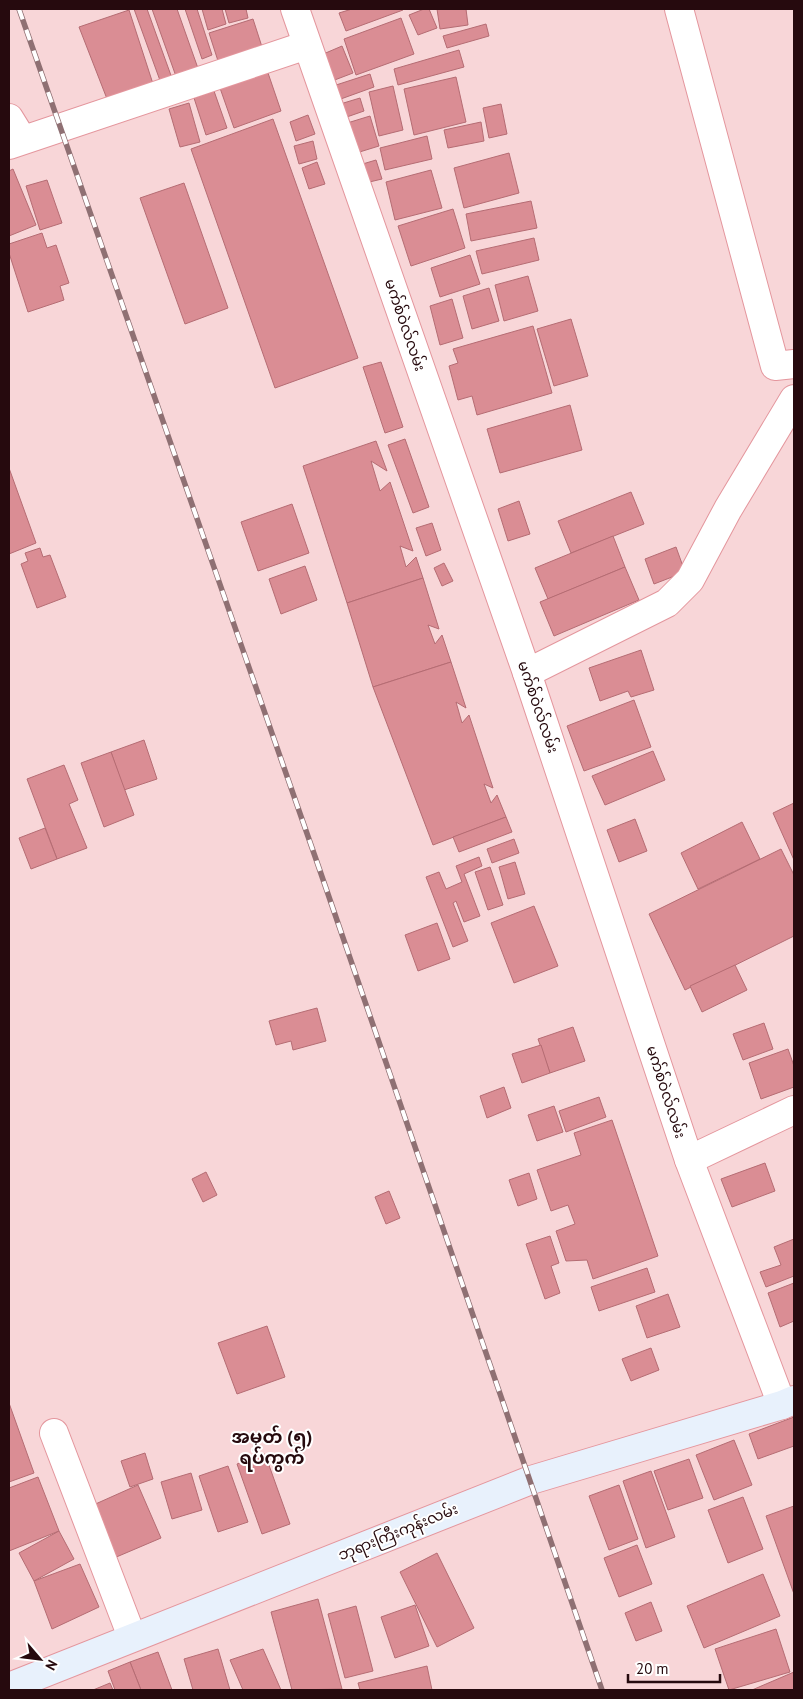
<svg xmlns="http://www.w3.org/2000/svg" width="803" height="1699" viewBox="0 0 803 1699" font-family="'PT Sans','Noto Sans Myanmar',sans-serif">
<rect width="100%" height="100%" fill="#f8d6d8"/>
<g fill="#da8d94" stroke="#b56c73">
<polygon points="134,9 147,9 173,81 162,86"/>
<polygon points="152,9 177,9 200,74 178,82"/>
<polygon points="185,9 197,9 212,55 202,59"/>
<polygon points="202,9 222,9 226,24 208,30"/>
<polygon points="225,9 246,9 248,18 229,23"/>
<polygon points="352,9 403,9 403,10 346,31 339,13"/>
<polygon points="424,9 429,9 437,28 418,35 409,15"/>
<polygon points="437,9 466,9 468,25 440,29"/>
<polygon points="129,10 155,90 109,104 79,27"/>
<polygon points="401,18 414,54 356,75 344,39"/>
<polygon points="253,19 263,50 219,64 209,33"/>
<polygon points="486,24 489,36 447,48 443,36"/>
<polygon points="342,46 353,73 332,81 321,55"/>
<polygon points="459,50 464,67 398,85 394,69"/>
<polygon points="267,70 281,111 234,128 220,88"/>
<polygon points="370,74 374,87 338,100 333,86"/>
<polygon points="456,77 466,122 414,135 404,89"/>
<polygon points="393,86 403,130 379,136 369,92"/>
<polygon points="214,91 227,128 206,135 194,98"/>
<polygon points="360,98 364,111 341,119 337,105"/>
<polygon points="189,103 200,142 180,147 169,109"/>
<polygon points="501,104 507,134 489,138 483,108"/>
<polygon points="308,115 315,134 296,141 290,122"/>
<polygon points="370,116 379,146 353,154 344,124"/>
<polygon points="273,119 358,358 275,388 191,149"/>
<polygon points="481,122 484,141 448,148 444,130"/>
<polygon points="427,136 432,159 385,170 380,148"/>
<polygon points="313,141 317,159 299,164 294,146"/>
<polygon points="509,153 519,193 464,208 454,168"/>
<polygon points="376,160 382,179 361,184 356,166"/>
<polygon points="317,162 325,184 309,189 302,168"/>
<polygon points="13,169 36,225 9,236 9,171"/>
<polygon points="431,170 442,208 395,220 386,182"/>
<polygon points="47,180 62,223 40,230 26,186"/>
<polygon points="184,183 228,308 185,324 140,198"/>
<polygon points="531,201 537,228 471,241 466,214"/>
<polygon points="453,209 465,248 411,266 398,226"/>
<polygon points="42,233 47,248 56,245 69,283 60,286 64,300 28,312 9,253 9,244"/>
<polygon points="534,238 539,260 482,274 476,251"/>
<polygon points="470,255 480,284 440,297 431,268"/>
<polygon points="528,276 538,311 504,321 495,285"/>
<polygon points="489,288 499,321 472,329 463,296"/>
<polygon points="452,299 463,338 440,345 430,306"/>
<polygon points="571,319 588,376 554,386 537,329"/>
<polygon points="533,326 552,393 477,415 472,396 458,400 449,366 458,363 453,349"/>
<polygon points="381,362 403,427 385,433 363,367"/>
<polygon points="570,405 582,450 500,473 487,429"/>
<polygon points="405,439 429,507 413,513 388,445"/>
<polygon points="376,441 387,471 371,461 380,491 390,482 413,551 400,546 406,567 416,557 423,578 347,603 303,466"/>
<polygon points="9,468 36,543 9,554"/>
<polygon points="631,492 644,524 571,553 558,521"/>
<polygon points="519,501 530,534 508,541 498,509"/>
<polygon points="292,504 309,553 258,571 241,522"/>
<polygon points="432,523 441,550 426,556 416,528"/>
<polygon points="613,536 625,567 548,599 535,568"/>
<polygon points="676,547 685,572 654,584 645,559"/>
<polygon points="40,548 43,557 50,555 66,597 37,608 21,564 28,561 25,553"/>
<polygon points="444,563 453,581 442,586 434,568"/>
<polygon points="305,566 317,600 281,614 269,579"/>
<polygon points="625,567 639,600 554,636 540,602"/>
<polygon points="423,578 439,629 428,625 435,644 442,635 451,662 373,687 347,603"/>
<polygon points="641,650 654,690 631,697 628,691 600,701 589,668"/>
<polygon points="451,662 466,708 456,702 462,723 469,715 493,788 484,784 491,803 497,795 506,817 433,845 373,687"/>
<polygon points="634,700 651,747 584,771 567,726"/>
<polygon points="144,740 157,779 124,790 111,752"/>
<polygon points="653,751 665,780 605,805 592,776"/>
<polygon points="111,752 134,815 104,827 81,763"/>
<polygon points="64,765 78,800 69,804 87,848 57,859 27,779"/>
<polygon points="794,803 794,860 773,813"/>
<polygon points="506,817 512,832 459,852 453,837"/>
<polygon points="635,819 647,851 619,862 607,830"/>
<polygon points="742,822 760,859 698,889 681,853"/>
<polygon points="45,828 57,859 31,869 19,838"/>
<polygon points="514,839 519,853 492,863 487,849"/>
<polygon points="781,849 794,875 794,936 685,990 649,914"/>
<polygon points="479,857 482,866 464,874 480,916 464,922 456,901 453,903 468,941 453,947 426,877 439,872 446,889 462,882 456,866"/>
<polygon points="515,862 525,894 508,899 499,867"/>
<polygon points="490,867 503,905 488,910 475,872"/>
<polygon points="534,906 558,966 514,983 491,923"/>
<polygon points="437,923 450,959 418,971 405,935"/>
<polygon points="735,965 747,990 702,1012 690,986"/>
<polygon points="317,1008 326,1041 293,1050 291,1041 276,1045 269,1021"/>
<polygon points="764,1023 773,1049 743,1060 733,1034"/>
<polygon points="573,1027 585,1061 550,1073 538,1039"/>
<polygon points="541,1045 550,1073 522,1083 512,1054"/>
<polygon points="788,1049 794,1066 794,1087 761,1099 749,1063"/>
<polygon points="504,1087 511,1108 487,1118 480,1096"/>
<polygon points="599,1097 606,1117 566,1132 559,1111"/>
<polygon points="554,1106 563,1132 537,1141 528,1115"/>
<polygon points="612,1120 658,1256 593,1279 587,1260 566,1261 556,1231 575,1224 568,1205 551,1211 537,1170 581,1155 574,1133"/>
<polygon points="765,1163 775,1191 732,1207 721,1179"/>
<polygon points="206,1172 217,1195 203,1202 192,1179"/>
<polygon points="529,1173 537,1199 518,1206 509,1180"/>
<polygon points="389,1191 400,1218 386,1224 375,1197"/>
<polygon points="550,1236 559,1263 551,1266 560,1293 545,1299 526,1244"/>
<polygon points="794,1239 794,1276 766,1287 760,1272 781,1265 774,1247"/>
<polygon points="647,1268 655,1292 599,1311 591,1287"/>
<polygon points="794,1283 794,1321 780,1327 768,1293"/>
<polygon points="668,1294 680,1327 647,1338 636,1306"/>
<polygon points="267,1326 285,1377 237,1394 218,1343"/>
<polygon points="651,1348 659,1370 631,1381 622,1359"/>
<polygon points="9,1403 34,1473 9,1482"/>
<polygon points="794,1417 794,1446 758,1459 749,1434"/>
<polygon points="734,1440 752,1485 714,1500 696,1455"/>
<polygon points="145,1453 153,1479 130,1487 121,1461"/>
<polygon points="265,1454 290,1524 262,1534 237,1464"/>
<polygon points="689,1459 703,1498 668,1510 654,1471"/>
<polygon points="228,1466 248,1522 218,1532 199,1476"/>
<polygon points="651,1471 675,1537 646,1548 623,1481"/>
<polygon points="191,1473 202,1510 172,1519 161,1482"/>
<polygon points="38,1477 59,1531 9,1551 9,1488"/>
<polygon points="138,1485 161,1538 114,1558 91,1506"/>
<polygon points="619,1485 638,1539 609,1550 589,1496"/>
<polygon points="743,1497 763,1549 728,1563 708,1510"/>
<polygon points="794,1506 794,1594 766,1516"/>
<polygon points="59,1531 74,1559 34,1581 19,1553"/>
<polygon points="637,1545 652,1584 619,1597 604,1558"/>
<polygon points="437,1553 474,1628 437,1647 400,1572"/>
<polygon points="80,1564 99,1607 52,1629 34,1581"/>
<polygon points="763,1574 780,1616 704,1648 687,1606"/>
<polygon points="318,1599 342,1689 292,1690 271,1612"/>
<polygon points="651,1602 662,1631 636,1641 625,1613"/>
<polygon points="415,1605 429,1646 395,1658 381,1617"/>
<polygon points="356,1606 373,1671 345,1678 328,1614"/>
<polygon points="776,1629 790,1672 729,1690 715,1649"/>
<polygon points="218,1649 230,1690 193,1690 184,1659"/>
<polygon points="263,1649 281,1690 243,1690 230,1660"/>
<polygon points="158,1652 172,1690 141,1690 130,1662"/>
<polygon points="130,1662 141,1690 115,1690 108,1671"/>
<polygon points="427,1666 432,1690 360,1690 358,1683"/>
<polygon points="794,1672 794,1690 752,1690"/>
<polygon points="110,1683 113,1690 93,1690"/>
</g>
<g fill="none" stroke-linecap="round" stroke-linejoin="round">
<g stroke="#e4969d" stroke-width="30">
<g id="street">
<polyline points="295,9 527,673 689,1160 782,1405"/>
<polyline points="679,9 775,366 794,364"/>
<polyline points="9,118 22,139"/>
<polyline points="9,145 307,45"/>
<polyline points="527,673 667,603 690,580 728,509 794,399"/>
<polyline points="689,1160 794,1110"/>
<polyline points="54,1433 132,1637"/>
</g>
</g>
<g stroke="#e4969d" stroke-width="30">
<polyline id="secondary" points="9,1687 531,1480 782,1405 794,1400"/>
</g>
<use href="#street" stroke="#fff" stroke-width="28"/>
<use href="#secondary" stroke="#e8f1fc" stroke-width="28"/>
<g stroke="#8f7073" stroke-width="5.5">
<polyline id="rail" points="19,9 318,865 602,1690"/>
</g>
<use href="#rail" stroke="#fff" stroke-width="4" stroke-dasharray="11" stroke-linecap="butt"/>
</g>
<g text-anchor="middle" stroke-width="4" stroke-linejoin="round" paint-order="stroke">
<g font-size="15" fill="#260a0e" stroke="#fff">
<text transform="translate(405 325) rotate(71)" y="5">မက်စ်ဝဲလ်လမ်း</text>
<text transform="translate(538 707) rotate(71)" y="5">မက်စ်ဝဲလ်လမ်း</text>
<text transform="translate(666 1092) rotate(72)" y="5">မက်စ်ဝဲလ်လမ်း</text>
<text transform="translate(398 1532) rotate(-22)" y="5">ဘုရားကြီးကုန်းလမ်း</text>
</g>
<g font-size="18" font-weight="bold" fill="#260a0e" stroke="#fff">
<text x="272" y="1443">အမှတ် (၅)<tspan x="272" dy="21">ရပ်ကွက်</tspan></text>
</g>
</g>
<rect width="803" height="1699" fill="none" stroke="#260a0e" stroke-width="20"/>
<g transform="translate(40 1659) rotate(118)" stroke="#ffffff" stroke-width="4" paint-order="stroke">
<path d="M0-4L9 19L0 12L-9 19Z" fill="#260a0e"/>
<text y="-8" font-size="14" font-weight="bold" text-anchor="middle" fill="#260a0e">N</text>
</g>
<path d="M628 1674v8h92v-8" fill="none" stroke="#260a0e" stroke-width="2.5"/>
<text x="636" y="1674" font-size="15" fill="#260a0e" stroke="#ffffff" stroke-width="4" paint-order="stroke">20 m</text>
</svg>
